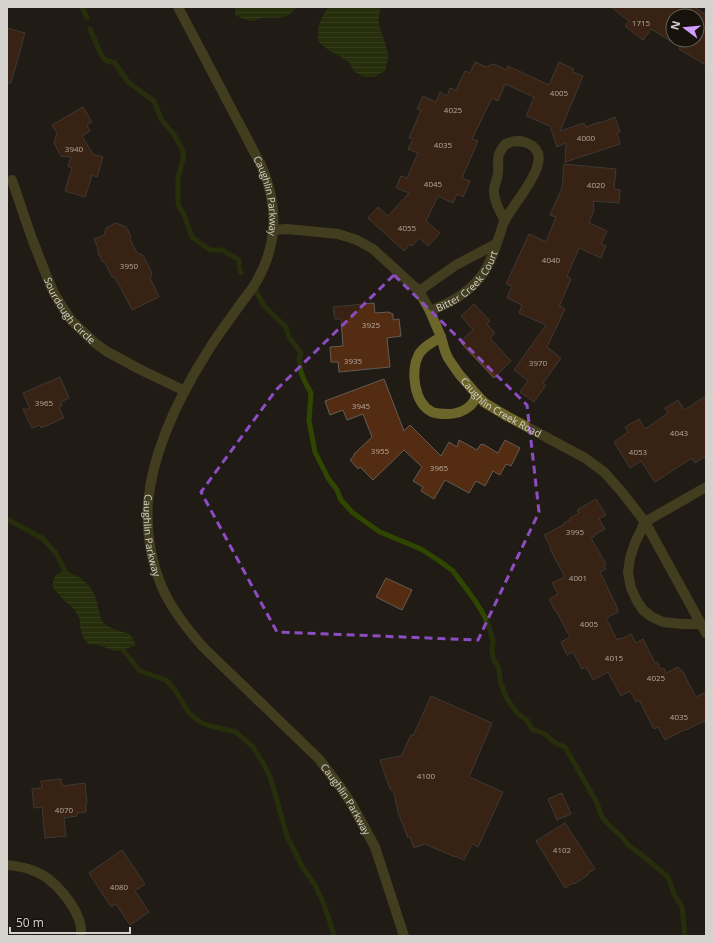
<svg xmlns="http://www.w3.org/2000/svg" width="713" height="943" viewBox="0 0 713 943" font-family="'Open Sans',sans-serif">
<defs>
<pattern id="water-rules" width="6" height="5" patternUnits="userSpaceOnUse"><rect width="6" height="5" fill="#2f4600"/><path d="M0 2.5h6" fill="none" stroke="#4c6024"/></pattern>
</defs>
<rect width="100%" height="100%" fill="#201b15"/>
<g fill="url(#water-rules)">
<path d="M235 7H297C286 21 278 17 262 18 258 18 254 22 250 21 245 20 240 17 235 15Z"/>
<path d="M329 7H381C374 30 386 35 388 55 388 60 387 65 385 71L374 77H363L354 71 349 62 327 49 318 41C317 26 320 18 329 7Z"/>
<path d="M65 571C82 576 91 584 97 602 99 609 99 617 104 623 111 630 121 631 130 634L136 645 123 650 114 651 104 647 97 645 88 644 83 637 80 627V620L74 609 64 600 53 588V580L57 574Z"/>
</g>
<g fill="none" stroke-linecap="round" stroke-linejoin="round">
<g stroke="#2f4600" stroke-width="5">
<polyline points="82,7 87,18"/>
<polyline points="90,29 100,52 105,60 115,63 128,82 154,101 161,119 175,136 181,147 184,155 178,178 178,204 184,215 192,237 210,250 222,250 239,260 239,267 241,273"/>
<polyline points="256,291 264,306 286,327 289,337 301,353 299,360 301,372 304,380 311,393 309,421 315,452 328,478 337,490 341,500 353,513 380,532 421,549 438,560 453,571 476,602 485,617 490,630 493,640 492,649 493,658 499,669 500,681 507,699 518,714 527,720 532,729 545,734 554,742 565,747 596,801 602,817 608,824 621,836 628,845 638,852 668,877 674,894 682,907 685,936"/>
<polyline points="7,519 42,538 56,553 65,571"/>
<polyline points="123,650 140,671 166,680 175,690 189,713 200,722 210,726 236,732 253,747 263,763 270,777 275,793 287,836 303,868 315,885 323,902 330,922 334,936"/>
</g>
</g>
<g fill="#542c12" stroke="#645b56" fill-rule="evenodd">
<path d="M611 7H694L706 15V65L679 49 680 47 651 29 643 40 625 26 629 21ZM673 16H697V40H673Z"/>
<polygon points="7,28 25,33 11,83 7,83"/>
<polygon points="475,62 486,67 493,64 507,70 508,66 549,85 559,62 574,69 573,72 583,76 560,131 584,123 586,127 600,122 600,123 615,117 620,132 617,133 620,144 565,162 566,143 557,147 550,126 526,116 534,97 505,84 498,101 492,98 472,139 478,141 462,178 470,181 463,197 457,194 453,203 438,196 426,221 440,233 428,246 419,238 412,246 410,244 404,251 368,218 378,207 388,216 409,193 396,188 401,176 407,178 418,153 408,149 413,139 409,138 421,110 417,109 423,96 436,102 440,92 447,96 450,88 456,90 465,71 470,73"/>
<polygon points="83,107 92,122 87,125 90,131 82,136 93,154 103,157 97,177 92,175 85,197 65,191 72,168 68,166 71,157 61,156 54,143 57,133 52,125"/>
<polygon points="564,164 616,169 614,189 620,190 619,203 593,201 594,210 589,223 607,231 601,244 606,246 601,258 579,248 567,276 571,279 559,307 560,306 565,309 547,347 561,358 543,383 546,385 534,402 520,392 528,381 514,370 546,325 519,313 522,305 507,298 512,286 506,284 529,234 546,242 556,217 550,215 562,188"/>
<polygon points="116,223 126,227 131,236 130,239 137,253 143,255 152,273 150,278 159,297 132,310 118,283 117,282 114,277 112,277 105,263 102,261 98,253 98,248 94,239 104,235 106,228"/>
<polygon points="374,303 375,313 388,312 393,314 393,320 399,319 401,336 387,338 390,367 339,372 338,362 331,362 330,347 343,346 341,319 335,319 333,307"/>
<polygon points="474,304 490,321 487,324 495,333 490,338 511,361 494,378 461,343 462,342 461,341 473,330 461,316"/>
<polygon points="60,377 69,398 61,402 62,406 59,407 64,418 41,428 40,425 32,428 23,409 30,409 23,393"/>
<polygon points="384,379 404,431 410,425 441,456 449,442 457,447 459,440 477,450 481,444 482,445 483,444 498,453 505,440 520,448 511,466 506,464 500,475 493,471 485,486 476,481 469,493 445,480 434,499 421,491 423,487 413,481 422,467 404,450 373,480 360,467 358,469 350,460 354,456 354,454 372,437 363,414 347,420 343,410 330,415 325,401"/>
<polygon points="706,396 706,456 695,463 692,458 655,482 641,461 630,468 614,442 628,432 625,427 639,419 645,429 668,413 665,408 678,400 684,410"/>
<polygon points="596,499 606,515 599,519 605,529 594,535 595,536 591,538 606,564 604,565 606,569 600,572 617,607 617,608 618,612 606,618 617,640 620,638 621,639 631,634 636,643 643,639 655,663 657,662 661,669 664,668 666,673 678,667 681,671 682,670 696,697 706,692 706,720 686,730 686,729 665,740 658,727 654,729 639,700 636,702 630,691 621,696 608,672 593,680 586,667 582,669 573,652 567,655 561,642 570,637 556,611 555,611 549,599 558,594 552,583 565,577 550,549 551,548 544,535 565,524 564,523 570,520 569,519 579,513 577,510"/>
<polygon points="386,578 412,590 402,610 376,597"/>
<polygon points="431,696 492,723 469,777 503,792 478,847 472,844 464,860 455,856 455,857 425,844 414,848 410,837 408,838 398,812 394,793 390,789 380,760 401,756 411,735 413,736"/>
<polygon points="61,779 62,786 85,783 87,802 86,803 86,812 77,813 77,816 64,818 66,836 45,838 42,807 34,808 32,789 42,788 41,781"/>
<polygon points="562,793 571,814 557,820 548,799"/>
<polygon points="565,823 595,869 588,873 588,875 574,884 573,883 565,888 536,841"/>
<polygon points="122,850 145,884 135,891 149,912 130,925 116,904 111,907 89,873"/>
</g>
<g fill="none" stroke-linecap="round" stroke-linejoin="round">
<g stroke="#6d662b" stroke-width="10">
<path id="s1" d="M178 7 261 165C279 206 278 246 255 284 250 292 244 299 239 306 228 322 216 337 206 354 179 397 153 451 148 502 146 530 151 560 161 585 171 609 187 629 204 648L319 759 341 788 351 803 375 847 404 936"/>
<path id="s2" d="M12 180 31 236 47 277 54 293 63 308 71 320 95 343 106 351 141 370 185 391"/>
<path id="s3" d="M273 230 287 229 338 234 357 240 373 249 419 291 430 311 441 337 445 351 448 358 459 374 478 396 485 403 505 415 585 458 604 472 621 491 645 522 706 633"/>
<polyline points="419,291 456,265 496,244"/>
<path id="s4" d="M430 311C449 303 464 296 478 280 490 267 495 248 501 231 502 227 503 223 505 220 513 205 544 170 538 153 533 142 517 138 506 144 503 146 501 150 499 154 497 160 499 166 498 172 498 178 495 183 494 189 493 200 500 211 505 221"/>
<path d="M441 337C433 342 424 346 419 354 410 371 414 403 432 412 437 414 442 414 448 414 455 414 464 411 470 406 473 403 475 399 478 396"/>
<polyline points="701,624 683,624 663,622 652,617 643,610 637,601 631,588 628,573 630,558 635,543 645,522 706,487"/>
<path d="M7 865C16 866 26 867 34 871 54 878 77 906 81 927 81 930 81 933 81 936"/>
</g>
</g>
<path d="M0 0H713V943H0ZM394 275 527 405 539 512 478 640 277 632 201 492 276 390Z" fill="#201b15" fill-opacity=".55" fill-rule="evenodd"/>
<path fill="none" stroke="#8d4dc2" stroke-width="3" stroke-dasharray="8 5" stroke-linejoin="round" d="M394 275 527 405 539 512 478 640 277 632 201 492 276 390Z"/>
<g text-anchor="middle" stroke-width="4" stroke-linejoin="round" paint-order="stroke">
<g font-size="8" fill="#b5a89e">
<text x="641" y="26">1715</text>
<text x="559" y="96">4005</text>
<text x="453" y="113">4025</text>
<text x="586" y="141">4000</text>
<text x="443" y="148">4035</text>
<text x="74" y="152">3940</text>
<text x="433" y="187">4045</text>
<text x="596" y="188">4020</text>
<text x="407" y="231">4055</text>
<text x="551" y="263">4040</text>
<text x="129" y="269">3950</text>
<text x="371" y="328">3925</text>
<text x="353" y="364">3935</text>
<text x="538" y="366">3970</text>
<text x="44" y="406">3965</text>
<text x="361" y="409">3945</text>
<text x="679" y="436">4043</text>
<text x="380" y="454">3955</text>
<text x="638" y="455">4053</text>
<text x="439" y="471">3965</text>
<text x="575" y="535">3995</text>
<text x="578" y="581">4001</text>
<text x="589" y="627">4005</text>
<text x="614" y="661">4015</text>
<text x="656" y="681">4025</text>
<text x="679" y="720">4035</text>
<text x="426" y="779">4100</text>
<text x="64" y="813">4070</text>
<text x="562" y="853">4102</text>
<text x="119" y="890">4080</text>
</g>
<g font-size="10" fill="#d5d2cd" stroke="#17120c">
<text dy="4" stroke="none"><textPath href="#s1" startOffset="210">Caughlin Parkway</textPath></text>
<text dy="4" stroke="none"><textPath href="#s4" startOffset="49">Bitter Creek Court</textPath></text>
<text dy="4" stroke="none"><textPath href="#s2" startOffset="144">Sourdough Circle</textPath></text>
<text dy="4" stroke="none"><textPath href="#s3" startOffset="313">Caughlin Creek Road</textPath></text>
<text dy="4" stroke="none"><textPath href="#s1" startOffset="582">Caughlin Parkway</textPath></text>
<text dy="4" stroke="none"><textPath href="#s1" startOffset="918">Caughlin Parkway</textPath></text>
</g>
</g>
<rect width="713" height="943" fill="none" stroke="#d5d2cd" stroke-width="16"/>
<g transform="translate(685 28) rotate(286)"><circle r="19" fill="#17120c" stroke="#635f59"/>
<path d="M0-3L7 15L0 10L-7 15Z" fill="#d19dfe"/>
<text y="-6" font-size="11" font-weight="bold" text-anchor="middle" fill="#d5d2cd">N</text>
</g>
<path d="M10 927v6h120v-6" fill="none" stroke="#d5d2cd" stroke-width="2"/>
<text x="16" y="927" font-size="12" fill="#d5d2cd" stroke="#17120c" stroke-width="3" paint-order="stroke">50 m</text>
</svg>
